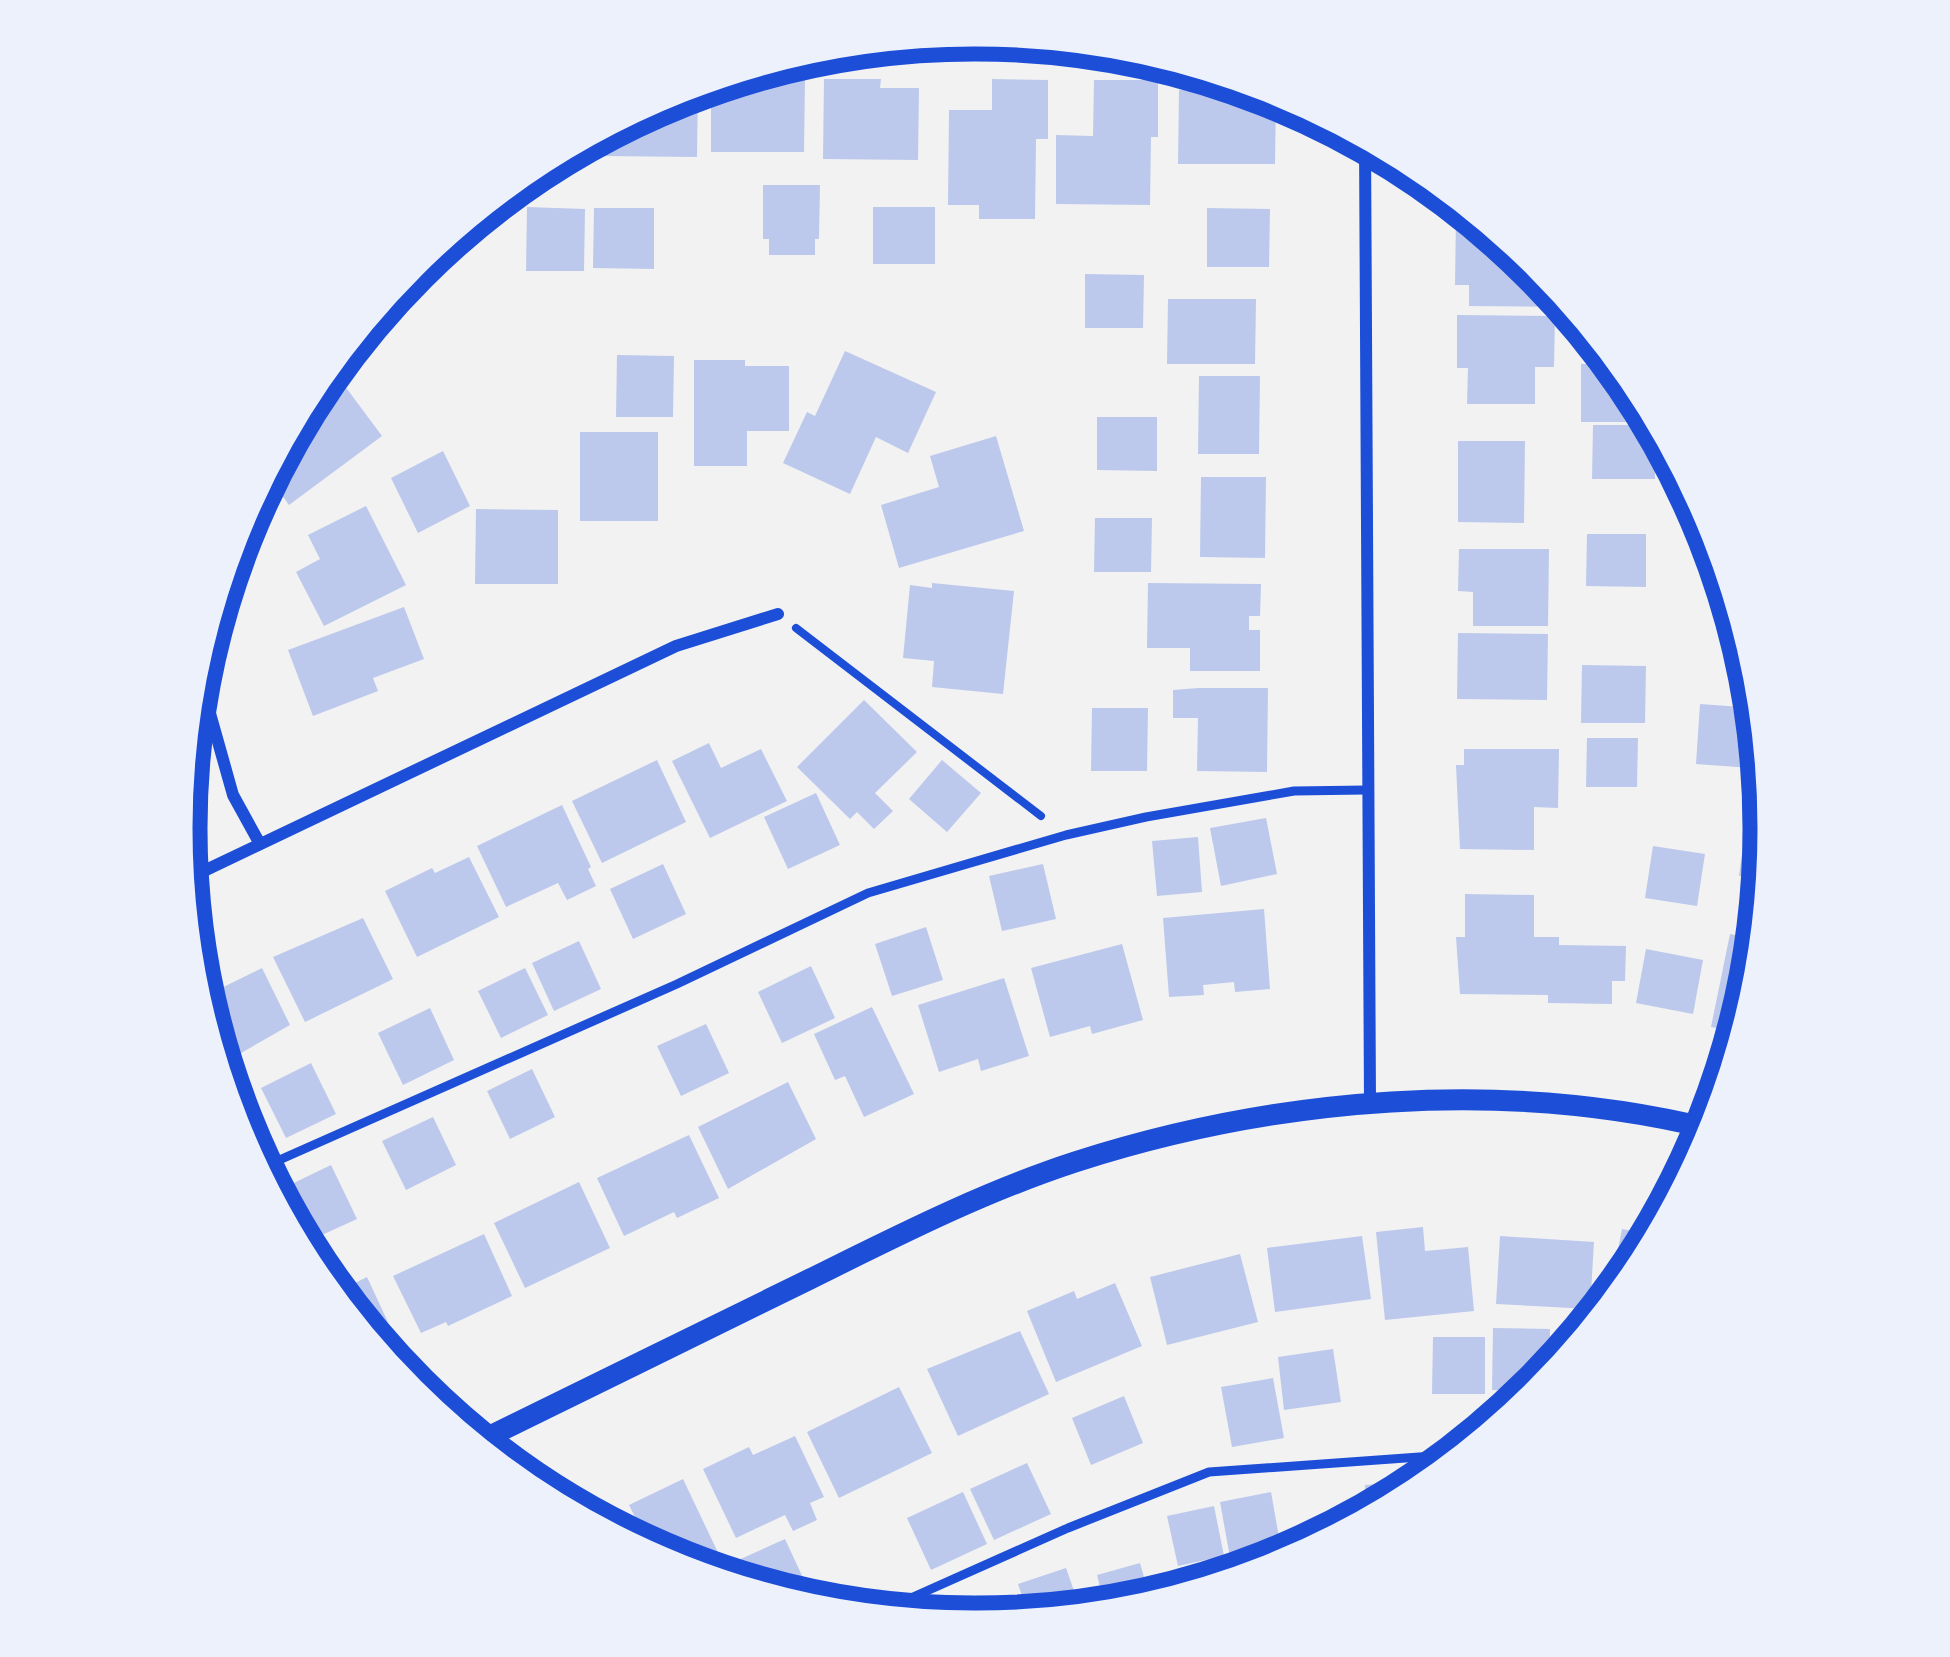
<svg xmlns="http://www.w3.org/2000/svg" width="1950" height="1657" viewBox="0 0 1950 1657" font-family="Rubik,sans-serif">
<rect width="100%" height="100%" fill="#f2f2f2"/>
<g fill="#bdc9ec">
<polygon points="755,76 805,77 804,152 711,152 711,81"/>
<polygon points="824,79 881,79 880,88 919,88 918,160 823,159"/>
<polygon points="992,79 1048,80 1048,139 1036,139 1035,219 979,219 979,205 948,205 949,110 992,110"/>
<polygon points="1094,80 1158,80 1158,137 1151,137 1150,205 1056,204 1056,135 1093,136"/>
<polygon points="698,87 697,157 601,156 601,131 671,93"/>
<polygon points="1179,90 1276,93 1275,164 1178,164"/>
<polygon points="763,185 820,185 819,239 815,239 815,255 769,255 769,239 763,239"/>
<polygon points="527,207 585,209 584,271 526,271"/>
<rect x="873" y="207" width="62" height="57"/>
<polygon points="594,208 654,208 654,269 593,268"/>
<polygon points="1207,208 1270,209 1269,267 1207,267"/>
<polygon points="1456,216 1477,216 1538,266 1571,307 1469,306 1469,285 1455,285"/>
<polygon points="1085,274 1144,275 1143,328 1085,328"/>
<polygon points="1168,299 1256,299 1255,364 1167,364"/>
<polygon points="1457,315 1555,316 1554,367 1535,367 1535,404 1467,404 1468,368 1457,368"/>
<polygon points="845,351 936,392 908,453 876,437 850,494 783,463 807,412 815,416"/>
<polygon points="617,355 674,356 673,417 616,417"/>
<polygon points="694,360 745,360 745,366 789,366 789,431 747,431 747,466 694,466"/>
<polygon points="1581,364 1618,364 1643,399 1640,422 1581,422"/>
<polygon points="330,366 382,436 289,505 267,474 314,386"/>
<polygon points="1199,376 1260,376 1259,454 1198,454"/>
<polygon points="1097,417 1157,417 1157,471 1097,470"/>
<polygon points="1593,425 1655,425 1655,479 1592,479"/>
<rect x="580" y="432" width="78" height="89"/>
<polygon points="996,436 1024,531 899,568 881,505 939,487 930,456"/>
<polygon points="1458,441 1525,441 1524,523 1458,522"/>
<polygon points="443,451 470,506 418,533 391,478"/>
<polygon points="1201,477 1266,477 1265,558 1200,557"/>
<polygon points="366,506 406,585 324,626 296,572 320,559 308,535"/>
<polygon points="476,509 558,510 558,584 475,584"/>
<polygon points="1095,518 1152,518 1151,572 1094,572"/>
<polygon points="1587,534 1646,534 1646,587 1586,586"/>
<polygon points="1459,549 1549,549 1548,626 1473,626 1473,592 1458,591"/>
<polygon points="932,583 1014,591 1003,694 932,687 934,661 903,658 910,585 932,588"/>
<polygon points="1148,583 1261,584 1260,616 1249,616 1249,630 1260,630 1260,671 1190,671 1190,648 1147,648"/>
<polygon points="404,607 424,659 373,678 378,691 313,716 288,650"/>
<polygon points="1458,633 1548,634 1547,700 1457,699"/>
<polygon points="1582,665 1646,666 1645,723 1581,723"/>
<polygon points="1198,688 1268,688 1267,772 1197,771 1198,718 1173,718 1173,690"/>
<polygon points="864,700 917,752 875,793 893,811 874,829 857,812 850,819 797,767"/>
<polygon points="1700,704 1755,708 1751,768 1696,764"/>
<polygon points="1092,708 1148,708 1147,771 1091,771"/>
<polygon points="1587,738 1638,738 1637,787 1586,787"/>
<polygon points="709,743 721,768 761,749 787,801 710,838 672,761"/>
<polygon points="1464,749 1559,749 1558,808 1534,807 1534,850 1460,849 1456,765 1464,765"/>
<polygon points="657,760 686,822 602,863 572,801"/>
<polygon points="942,760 981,793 947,832 909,799"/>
<polygon points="816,793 840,845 788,869 764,817"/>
<polygon points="562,805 591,867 588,869 596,886 567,900 558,883 506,907 477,846"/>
<polygon points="1266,818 1277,874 1221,886 1210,828"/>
<polygon points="1746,825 1770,828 1762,915 1756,914 1761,879 1739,876"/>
<polygon points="1198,837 1202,892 1157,896 1152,841"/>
<polygon points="1653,846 1705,854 1697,906 1645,898"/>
<polygon points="469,857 499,917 417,957 385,891 432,868 435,873"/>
<polygon points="663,864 686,914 633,939 610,889"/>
<polygon points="1043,864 1056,919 1002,931 989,876"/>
<polygon points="1465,894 1534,895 1534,937 1559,937 1559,945 1626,946 1625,981 1612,981 1612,1004 1548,1003 1548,995 1460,994 1456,937 1465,937"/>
<polygon points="1264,909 1270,989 1235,992 1234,982 1203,985 1204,995 1169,997 1163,918"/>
<polygon points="363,918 393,979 305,1022 273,957"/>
<polygon points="926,927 943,980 892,996 875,944"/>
<polygon points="1730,934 1759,940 1755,984 1740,1032 1711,1027"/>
<polygon points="579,941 601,989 554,1011 532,963"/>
<polygon points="1122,944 1143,1020 1092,1034 1090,1026 1050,1037 1031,968"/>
<polygon points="1646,949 1703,960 1693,1014 1636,1003"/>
<polygon points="811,966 835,1018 782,1043 758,992"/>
<polygon points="262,968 290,1025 220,1065 199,999"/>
<polygon points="525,968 548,1015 501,1038 478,991"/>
<polygon points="1004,978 1029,1056 981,1071 978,1059 939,1072 918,1005"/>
<polygon points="872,1007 914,1094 864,1117 845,1076 835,1080 814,1034"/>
<polygon points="430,1008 454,1060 403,1085 378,1033"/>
<polygon points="706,1024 729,1073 681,1096 657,1046"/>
<polygon points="311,1063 336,1114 286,1138 261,1088"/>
<polygon points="532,1069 555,1117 510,1139 487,1091"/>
<polygon points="788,1082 816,1139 728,1189 698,1127"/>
<polygon points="433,1117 456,1165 406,1190 382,1141"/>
<polygon points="689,1135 719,1198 677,1218 674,1212 624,1236 597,1178"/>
<polygon points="331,1165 357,1219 300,1245 275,1192"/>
<polygon points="579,1182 610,1248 525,1288 494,1223"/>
<polygon points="1423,1227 1425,1251 1468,1247 1474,1311 1385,1320 1376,1232"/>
<polygon points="1622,1229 1655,1235 1636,1271 1607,1306"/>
<polygon points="484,1234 512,1296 448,1326 446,1322 421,1333 393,1276"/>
<polygon points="1362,1236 1371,1299 1275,1312 1267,1248"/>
<polygon points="1500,1236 1594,1242 1590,1309 1496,1304"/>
<polygon points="1240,1254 1258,1322 1167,1345 1150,1277"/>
<polygon points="367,1277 400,1348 383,1356 333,1294"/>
<polygon points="1115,1283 1142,1346 1056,1382 1027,1311 1074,1291 1077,1299"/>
<polygon points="1493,1328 1550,1329 1549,1377 1538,1391 1492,1390"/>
<polygon points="1020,1331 1049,1394 958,1436 927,1369"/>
<polygon points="1433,1337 1485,1337 1485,1394 1432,1394"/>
<polygon points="1333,1349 1341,1402 1284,1410 1278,1357"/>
<polygon points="1273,1378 1284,1438 1232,1447 1221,1387"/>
<polygon points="899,1387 932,1453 839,1498 807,1432"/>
<polygon points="1124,1396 1143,1443 1091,1465 1072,1418"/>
<polygon points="795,1436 824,1497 810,1503 817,1520 793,1531 785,1515 736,1538 703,1469 749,1447 753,1455"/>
<polygon points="1027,1463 1051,1514 994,1540 970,1489"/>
<polygon points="683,1479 722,1561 699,1572 670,1563 622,1538 641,1529 629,1505"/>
<polygon points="1408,1482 1409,1494 1366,1517 1365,1485"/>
<polygon points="963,1492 987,1544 931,1570 907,1518"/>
<polygon points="1271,1492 1280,1543 1253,1548 1255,1559 1231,1563 1220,1502"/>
<polygon points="1214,1506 1224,1556 1178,1566 1167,1516"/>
<polygon points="785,1539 811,1595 797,1602 745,1586 734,1562"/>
<polygon points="1140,1563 1151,1602 1106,1611 1097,1575"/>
<polygon points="1066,1568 1079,1605 1030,1619 1018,1584"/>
<polygon points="973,1598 983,1623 933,1620 931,1615"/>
</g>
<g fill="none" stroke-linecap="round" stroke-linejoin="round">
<polyline stroke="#1d4ed8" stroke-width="8" points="796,628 1041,816"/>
<g stroke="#1d4ed8" stroke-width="9">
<polyline points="259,1169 677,984 868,893 1066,835 1146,817 1294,791 1366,790"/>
<polyline points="875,1614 1068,1528 1209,1472 1461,1454"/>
</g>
<g stroke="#1d4ed8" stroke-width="12">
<polyline points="1365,139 1370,1104"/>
<polyline points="197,667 233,795 260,844"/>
<polyline points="185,880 676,646 778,614"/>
</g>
<path stroke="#1d4ed8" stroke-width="21" d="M476 1443C587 1388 699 1334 810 1279 897 1236 983 1192 1075 1162 1277 1097 1504 1078 1711 1129"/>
</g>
<path d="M0 0H1950V1657H0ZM974 54H976A774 774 0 0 1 1750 828V829A774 774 0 0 1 976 1603H974A774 774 0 0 1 200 829V828A774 774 0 0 1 974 54Z" fill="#edf1fc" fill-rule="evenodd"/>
<path fill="none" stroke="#1d4ed8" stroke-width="15" d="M974 54H976A774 774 0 0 1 1750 828V829A774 774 0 0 1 976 1603H974A774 774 0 0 1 200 829V828A774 774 0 0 1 974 54Z"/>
</svg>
